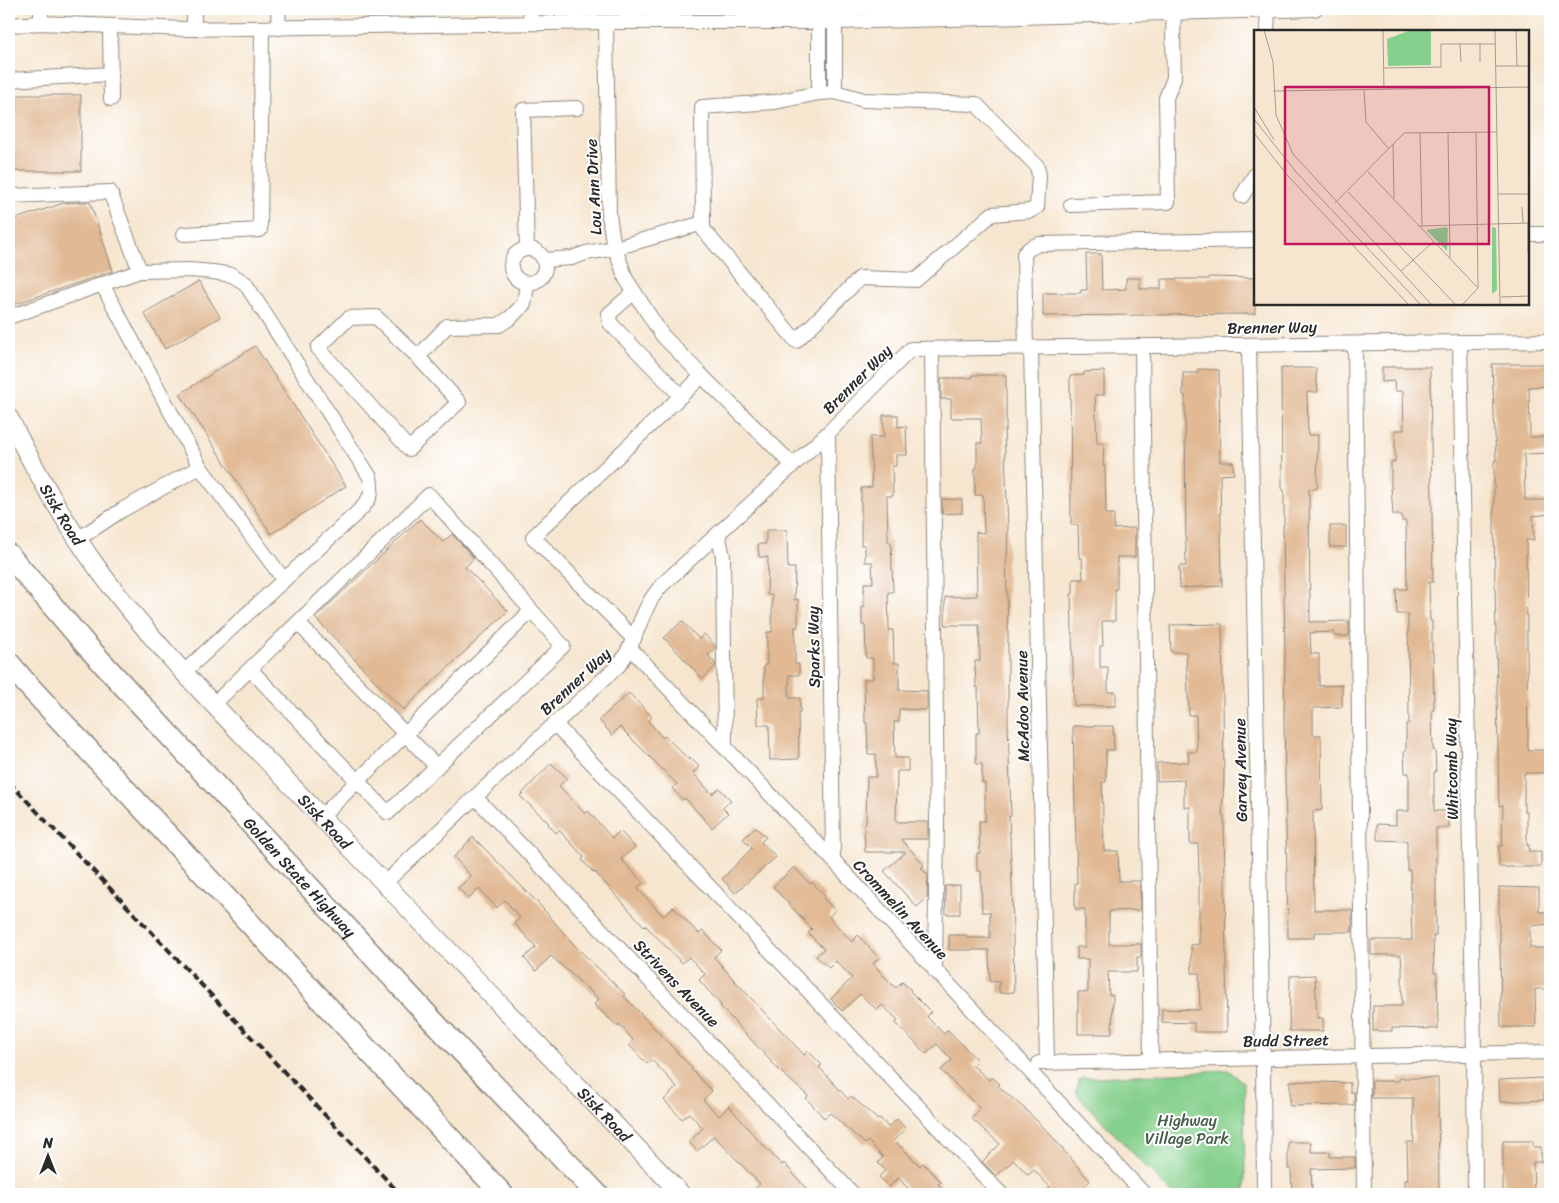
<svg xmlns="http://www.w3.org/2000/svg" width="1559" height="1203" viewBox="0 0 1559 1203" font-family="Sriracha,sans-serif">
<rect width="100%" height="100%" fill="#fff"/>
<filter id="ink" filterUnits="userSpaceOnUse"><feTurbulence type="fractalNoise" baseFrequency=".02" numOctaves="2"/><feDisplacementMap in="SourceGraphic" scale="10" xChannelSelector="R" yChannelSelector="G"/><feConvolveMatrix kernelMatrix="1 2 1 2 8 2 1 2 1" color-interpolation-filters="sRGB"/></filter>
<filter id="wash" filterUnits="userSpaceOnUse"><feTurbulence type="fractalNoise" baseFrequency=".0096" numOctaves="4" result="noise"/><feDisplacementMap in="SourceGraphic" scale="20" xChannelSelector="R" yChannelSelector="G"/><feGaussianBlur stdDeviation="1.12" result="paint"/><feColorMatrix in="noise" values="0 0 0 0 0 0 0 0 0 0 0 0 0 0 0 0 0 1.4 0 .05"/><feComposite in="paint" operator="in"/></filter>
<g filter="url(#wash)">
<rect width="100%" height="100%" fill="#f6e6d0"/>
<polygon fill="#86d08d" stroke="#587e5c" points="1228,1070 1244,1083 1245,1194 1172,1194 1079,1097 1076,1092 1079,1080 1082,1078"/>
<g id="blocks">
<g fill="#e1ba95">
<rect x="9" y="95" width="72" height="76"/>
<polygon points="90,202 113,271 9,306 9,221 64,203"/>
<polygon points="1086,254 1101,254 1102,290 1126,289 1126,278 1140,278 1140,289 1161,289 1161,279 1209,279 1209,277 1255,278 1255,314 1043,316 1043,293 1081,293 1081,290 1087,290"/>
<polygon points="199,281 220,317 165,349 144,313"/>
<polygon points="255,346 346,486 271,534 180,394"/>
<polygon points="1492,364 1550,364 1550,386 1529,387 1530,437 1550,437 1550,453 1524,454 1525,500 1550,500 1550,514 1533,516 1534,540 1526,540 1528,750 1550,750 1550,773 1524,773 1524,811 1527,811 1527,846 1529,845 1529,852 1541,852 1541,867 1499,867 1499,846 1502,846 1503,805 1499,806 1494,525 1494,461 1496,461"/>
<polygon points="1382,367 1430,367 1433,582 1429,582 1430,621 1432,621 1432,652 1433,652 1434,710 1432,710 1433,750 1435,750 1436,772 1434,772 1434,811 1449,811 1449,828 1436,828 1436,936 1433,936 1434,973 1437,973 1438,1029 1392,1028 1392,1031 1373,1031 1373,1006 1402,1006 1402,968 1401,955 1371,955 1371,940 1412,940 1410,870 1407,870 1407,841 1377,840 1377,824 1396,825 1396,811 1409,811 1409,773 1405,773 1404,751 1406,751 1406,724 1409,724 1408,614 1397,614 1396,589 1407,589 1406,521 1402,521 1402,515 1393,515 1391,485 1391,462 1395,462 1395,430 1404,430 1403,391 1395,391 1394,381 1382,382"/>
<polygon points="1281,368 1316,368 1316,381 1317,381 1318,392 1307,392 1308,435 1318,435 1317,489 1309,489 1310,622 1349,621 1349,636 1334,636 1334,632 1310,633 1311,654 1319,654 1319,686 1342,685 1342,707 1313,708 1313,735 1321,735 1322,810 1313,811 1314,910 1352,910 1352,932 1314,932 1314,938 1288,938 1284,718 1285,654 1283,526 1284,526 1284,490 1282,490"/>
<polygon points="1198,369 1219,370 1220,462 1233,462 1234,474 1220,475 1222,586 1180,588 1179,566 1186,566 1185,395 1183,395 1183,373 1198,373"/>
<polygon points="1104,371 1104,395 1095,395 1097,443 1104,443 1103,466 1105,466 1106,514 1114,514 1114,529 1135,528 1135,557 1117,557 1117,589 1115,589 1115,621 1102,621 1103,646 1100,646 1100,667 1108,667 1108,692 1116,692 1116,706 1074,706 1071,594 1073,594 1073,579 1083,579 1082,558 1079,558 1078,525 1071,525 1070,376 1084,375 1084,372"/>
<polygon points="972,375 1006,375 1006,430 1004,430 1008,527 1007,559 1006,559 1008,628 1008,724 1011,816 1009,816 1012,884 1014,992 999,993 999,981 990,982 989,950 949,950 949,935 967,935 967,938 990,938 990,912 982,912 981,871 977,871 977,853 980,853 979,821 985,821 985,783 982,783 982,764 976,764 976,733 979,733 978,687 976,687 975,661 980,661 979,625 945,625 945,597 977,596 976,532 984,533 983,495 975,495 975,468 977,468 977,443 982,443 981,418 951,418 951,399 941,399 941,378 972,378"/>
<polygon points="883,415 898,415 898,427 906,426 907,455 896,455 896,466 892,466 893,496 887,496 888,542 891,542 893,592 888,592 889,630 893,630 894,663 899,663 899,690 927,691 927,710 899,709 899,722 894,722 895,758 908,758 908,771 897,771 896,822 928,822 928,839 901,839 924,865 921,868 928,875 927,898 917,907 884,871 906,852 865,852 864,824 866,824 867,777 876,777 876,754 868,754 867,723 865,723 864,679 873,679 873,658 866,658 865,625 862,625 862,607 864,607 864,583 873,583 872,562 865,562 865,545 861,545 861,488 872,487 870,437 884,437"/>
<polygon points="942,499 962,499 962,513 942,514"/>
<polygon points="420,519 443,542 452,534 474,558 465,567 508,611 403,710 315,618"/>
<rect x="1330" y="526" width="16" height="21"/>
<polygon points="766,530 787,530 788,568 795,568 794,600 798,599 798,627 795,627 795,664 799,664 799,675 789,675 789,698 800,698 800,713 798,713 799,759 770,760 769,725 758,725 757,698 764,698 764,665 767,665 767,632 772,632 772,595 767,595 768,557 759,557 758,544 766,544"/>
<polygon points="682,621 699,639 704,634 715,646 715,648 708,655 715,663 715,667 703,679 664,638"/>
<polygon points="1222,624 1224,779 1222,816 1224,816 1227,1032 1194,1032 1194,1023 1162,1022 1162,1009 1199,1010 1200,1009 1199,973 1192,973 1191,945 1199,944 1199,869 1198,844 1190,844 1190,807 1184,807 1184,780 1157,781 1157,763 1189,762 1188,752 1197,752 1196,715 1189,715 1186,652 1171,652 1170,625"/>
<polygon points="629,693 652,717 648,721 663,738 665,736 689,760 691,758 699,767 693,773 712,794 719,788 731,800 723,808 728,813 712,828 685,798 683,800 672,788 677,784 620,727 612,735 599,720"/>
<polygon points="1073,726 1113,726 1114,750 1106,750 1106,782 1102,782 1104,851 1118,851 1119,881 1140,881 1140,910 1109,911 1109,944 1141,944 1141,957 1137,957 1137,972 1108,972 1109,995 1113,995 1112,1034 1078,1034 1078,992 1088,992 1088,959 1077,959 1077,947 1085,947 1085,909 1075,909 1075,883 1077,883"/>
<polygon points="551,763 567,778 559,786 585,814 588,811 612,838 620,831 635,847 621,859 643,883 637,888 663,916 673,907 699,934 703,931 721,950 714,957 735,981 804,1055 808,1051 822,1065 819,1067 848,1099 851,1096 878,1120 880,1118 888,1127 897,1119 906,1129 894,1140 920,1166 923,1163 941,1182 938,1184 947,1194 914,1194 898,1178 889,1187 879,1177 885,1170 878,1163 883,1157 868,1141 865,1144 830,1113 824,1118 806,1098 808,1096 779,1070 720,1006 721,1005 699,980 705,974 689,957 682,963 645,925 644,926 595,872 594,873 582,860 584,857 559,830 556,833 548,824 549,823 520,796"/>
<polygon points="755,827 766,837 761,842 776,857 735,893 722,879 752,848 743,839"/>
<polygon points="473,837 537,902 576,947 626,995 624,996 692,1068 691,1069 712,1091 703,1100 719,1116 729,1106 759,1141 782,1165 784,1163 811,1194 749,1194 760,1184 714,1136 697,1151 689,1142 703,1128 689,1113 682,1119 664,1100 677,1087 652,1060 647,1064 629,1045 633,1040 619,1024 617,1026 594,1004 599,999 551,956 536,971 524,958 536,947 514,923 520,918 505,900 497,908 479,889 469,899 458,888 471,876 454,857"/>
<polygon points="794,867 810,884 812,882 825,896 823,898 835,910 829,917 852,942 858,935 879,958 873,963 882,974 896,988 902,982 911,990 910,991 931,1012 927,1017 944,1034 948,1030 977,1060 972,1065 989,1080 992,1077 1000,1084 998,1086 1026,1110 1049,1133 1090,1181 1075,1194 1042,1194 1050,1187 1034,1170 1028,1175 1014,1160 996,1176 982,1162 1000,1144 972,1119 980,1109 941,1070 952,1060 937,1044 926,1054 896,1023 898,1020 882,1005 877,1010 860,994 842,1011 831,999 852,978 836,961 829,968 816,956 824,949 808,933 812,929 773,887"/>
<polygon points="960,885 960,914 946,914 945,886"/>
<polygon points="1499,887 1539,888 1539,912 1550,912 1550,924 1530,926 1530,948 1550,948 1550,989 1535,989 1536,1027 1501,1027 1500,934 1499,934"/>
<polygon points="1315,975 1317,1018 1323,1018 1323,1031 1289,1031 1290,976"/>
<polygon points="1399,1078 1438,1078 1439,1194 1405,1194 1405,1180 1408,1180 1407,1142 1414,1142 1413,1098 1372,1098 1372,1081 1399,1081"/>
<polygon points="1544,1078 1544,1100 1500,1102 1499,1080"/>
<polygon points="1290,1081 1350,1083 1350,1092 1354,1092 1354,1105 1290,1106"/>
<polygon points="1503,1141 1533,1141 1533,1147 1541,1147 1541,1162 1533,1162 1534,1194 1503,1194"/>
<polygon points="1288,1142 1311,1142 1311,1152 1330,1152 1330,1157 1355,1157 1355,1168 1311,1169 1312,1194 1292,1194 1291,1169 1288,1169"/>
</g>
</g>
</g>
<g filter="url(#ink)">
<use href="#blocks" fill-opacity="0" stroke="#90887e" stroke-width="1"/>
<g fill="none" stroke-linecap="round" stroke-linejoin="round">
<g stroke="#90887e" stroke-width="16">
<g id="minor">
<polyline points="41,9 41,23"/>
<polyline points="194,9 194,29"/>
<polyline points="278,9 279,28"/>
<polyline points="606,22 609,215 613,242 626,279 662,335 702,376 792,464"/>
<polyline points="835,22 835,92"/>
<polyline points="530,23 531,9"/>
<polyline points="9,25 41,23 185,29 606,22 835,22 1315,9"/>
<polyline points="110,26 111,99"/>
<polyline points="1267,31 1268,10"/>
<polyline points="9,80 111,74"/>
<polygon points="835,92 864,100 976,104 1037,166 1039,175 1037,207 1030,211 992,214 916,280 860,278 796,341 703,229 702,107 775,102 819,93"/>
<polyline points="819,93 819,21"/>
<polyline points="9,196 110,192 140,271"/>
<polyline points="1242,196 1255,175"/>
<polyline points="1071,205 1168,202 1166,98 1174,78 1173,37 1174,9"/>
<polyline points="184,234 260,230 262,28"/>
<polyline points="1528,234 1550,234"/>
<circle cx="528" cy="266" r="17"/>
<polyline points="527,249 523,110 577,108"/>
<polyline points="544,260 572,258 586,253 615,248 703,223"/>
<polyline points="102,284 200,467 284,580 184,672"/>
<polyline points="634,292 609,314 610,323 681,396"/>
<path d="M9 317 140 271 189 270 213 272 232 275 245 283 370 477C373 493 371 498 360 510L284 580"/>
<polyline points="1460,342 1474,1053 1475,1194"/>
<polyline points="1355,344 1364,1194"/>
<polyline points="1249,345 1263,1058 1264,1194"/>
<polyline points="1142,346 1151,1060"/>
<polyline points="1026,348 1024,254 1030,248 1039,244 1255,240"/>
<polyline points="1031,348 1047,1063"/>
<polyline points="932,349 937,821 935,971"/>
<polyline points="418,357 376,317 349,318 318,348 409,449 459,402 418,357 447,326 499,325 510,318 524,304 527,284"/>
<polyline points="828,433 833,860"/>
<polyline points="718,534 723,556 725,748"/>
<polyline points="78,539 122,510 200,467"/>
<polyline points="298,623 437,767"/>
<polyline points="634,639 533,537 702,376"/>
<polyline points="631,649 833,860 1144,1194"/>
<polyline points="214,704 429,495 563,646 388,813 250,669"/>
<polyline points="555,724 1001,1194"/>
<polyline points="475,797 853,1194"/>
<polyline points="321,817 531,611"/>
<path d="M384 884 475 797 619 665C639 639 639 609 663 584L828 433 911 349 1550 341"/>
<polyline points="1039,1063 1550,1052"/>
</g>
</g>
<g stroke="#90887e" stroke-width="20">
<g id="major">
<path id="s1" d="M9 418C36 472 65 524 101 573 167 662 248 739 323 819 442 945 562 1069 681 1194"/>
</g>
</g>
<g stroke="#90887e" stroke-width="24">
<g id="highway">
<path id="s2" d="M9 555 86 645 432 1020 597 1194"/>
<polyline points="9,663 25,682 502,1194"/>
</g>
</g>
<use href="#minor" stroke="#fff" stroke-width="14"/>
<use href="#major" stroke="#fff" stroke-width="18"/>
<use href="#highway" stroke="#fff" stroke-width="21"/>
<polyline stroke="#2b2b2b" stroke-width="4" stroke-dasharray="8 4" stroke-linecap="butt" points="9,782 400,1194"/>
</g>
</g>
<g text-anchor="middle" stroke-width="4" stroke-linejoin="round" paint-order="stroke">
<g font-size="16" fill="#2b2b2b" stroke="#fff">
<text transform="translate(593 187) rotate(-93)" y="6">Lou Ann Drive</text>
<text transform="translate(1272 327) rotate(-1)" y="6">Brenner Way</text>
<text transform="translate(857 379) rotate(-45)" y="6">Brenner Way</text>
<text dy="6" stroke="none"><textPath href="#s1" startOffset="110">Sisk Road</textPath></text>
<text transform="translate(813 647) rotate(-91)" y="6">Sparks Way</text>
<text transform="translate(575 681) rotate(-43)" y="6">Brenner Way</text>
<text transform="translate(1022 706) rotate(-91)" y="6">McAdoo Avenue</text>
<text transform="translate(1451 769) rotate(-91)" y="6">Whitcomb Way</text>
<text transform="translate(1240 770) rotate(-91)" y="6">Garvey Avenue</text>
<text dy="6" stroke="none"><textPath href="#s1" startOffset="515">Sisk Road</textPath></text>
<text dy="6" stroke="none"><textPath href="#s2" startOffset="434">Golden State Highway</textPath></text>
<text transform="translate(901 909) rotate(47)" y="6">Crommelin Avenue</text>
<text transform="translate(677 983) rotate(46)" y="6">Strivens Avenue</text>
<text transform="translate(1286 1040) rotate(-1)" y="6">Budd Street</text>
<text dy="6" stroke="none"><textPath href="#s1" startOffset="920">Sisk Road</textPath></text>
</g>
<g font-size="16" fill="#465d48" stroke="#fff">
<text x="1187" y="1126">Highway<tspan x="1187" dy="18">Village Park</tspan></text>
</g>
</g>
<g transform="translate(1254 30)">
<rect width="275" height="275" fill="#f6e6d0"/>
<path d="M157 0H177V35L134 36 133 9ZM192 197 194 199 193 221 172 200ZM238 197 242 198 243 260 238 264Z" fill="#86d08d"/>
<path fill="none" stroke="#a59b8e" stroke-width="1" d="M10 0 19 32 22 85 39 124 178 275M129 0 130 60M241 0 246 275M262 0 263 36M206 14 207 32M226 14V32M242 36H275M130 38 187 37V14H241M110 60 112 92 134 118M19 61 275 57M0 77 20 110M0 89 42 142 167 275M194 102 196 228M0 103 34 146 155 275M166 103 168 196M139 114 140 168M114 142 223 257M94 162 202 275M244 164H275M81 173 150 103 243 102M268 177 269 193M274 192V223M165 196 275 193M147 241 179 212M247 267 275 266M208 275 224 258 222 102"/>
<path fill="#c2185b" fill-opacity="0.15" stroke="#c2185b" stroke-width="2.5" d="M31 57H235V214H31Z"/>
<rect width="275" height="275" fill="none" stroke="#2b2b2b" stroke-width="2.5"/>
</g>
<rect width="1559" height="1203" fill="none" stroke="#fff" stroke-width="30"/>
<g transform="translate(48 1156)" stroke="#ffffff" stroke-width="4" paint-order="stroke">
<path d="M0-4L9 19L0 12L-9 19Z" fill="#2b2b2b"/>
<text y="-8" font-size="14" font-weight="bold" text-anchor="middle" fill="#2b2b2b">N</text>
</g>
</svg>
